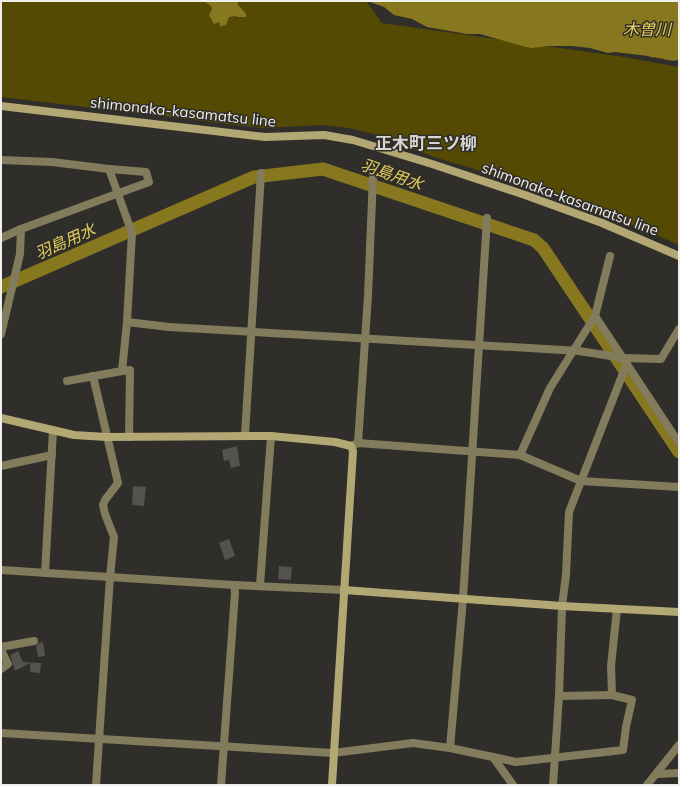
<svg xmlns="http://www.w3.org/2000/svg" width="680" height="786" viewBox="0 0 680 786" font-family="Mulish,'Noto Sans JP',sans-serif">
<rect width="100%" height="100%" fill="#2f2e2a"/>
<polygon fill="#554a03" points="1,1 366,1 382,23 624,57 679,67 679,245 619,219 566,199 487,173 434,157 404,145 374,134 349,128 322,125 263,128 1,97"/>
<g fill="#87771f">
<polygon points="204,1 237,1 238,5 246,14 246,17 238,17 235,16 229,17 226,25 221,26 219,25 220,24 219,22 214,24 209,15 212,9 211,6"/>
<path d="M367 1H679V60C668 62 667 59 658 58 654 57 652 58 648 56L615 52 608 53 590 48 572 46H547L532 48 526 47 480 34H467L427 27 412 19 394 15 384 7Z"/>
</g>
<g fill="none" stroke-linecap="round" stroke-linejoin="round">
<polyline stroke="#87771f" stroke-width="13" points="1,287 254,177 323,169 534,240 543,248 679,452"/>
</g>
<g fill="#53524c">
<polygon points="237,446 240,466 231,468 229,460 224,461 222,450"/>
<polygon points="133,486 146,487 144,506 132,505"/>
<polygon points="229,539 235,556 225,560 219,543"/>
<polygon points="279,566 292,567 291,580 278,579"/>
<polygon points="43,642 45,656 38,657 36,646 39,643"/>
<polygon points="18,651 23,662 41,663 40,673 30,672 30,663 15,671 10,655"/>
</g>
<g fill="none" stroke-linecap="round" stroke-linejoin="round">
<g stroke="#837c5c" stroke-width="8">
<polyline points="1,160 52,162 109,169 132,233 127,322 122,371 130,370 129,437"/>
<polyline points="1,238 21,229 149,182 146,172 109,169"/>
<polyline points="595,316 679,443"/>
<polyline points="127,322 169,327 579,351 624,358 661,359 679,329"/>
<polyline points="1,334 20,254 21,229"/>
<polyline points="93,376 118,483 105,500 103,505 105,514 114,537 110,577 96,785"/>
<polyline points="67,381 122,371"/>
<polyline points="245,435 261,173"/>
<polyline points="358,443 368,296 373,176"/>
<polyline points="351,446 358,443 520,455 581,481 679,487"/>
<polyline points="520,455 550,388 595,316 610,256"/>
<polyline points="1,466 52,455"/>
<polyline points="1,570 234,585 344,590"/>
<polyline points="45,573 53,430"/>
<polyline points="260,585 271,436"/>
<polyline points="1,647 34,641"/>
<polyline points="1,650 8,664 1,669"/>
<polyline points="559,696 612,695"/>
<polyline points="1,733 333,753 413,743 450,748 493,757 513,785"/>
<polyline points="450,748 463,599 487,218"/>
<polyline points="493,757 516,762 623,750 626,727 632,700 612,695 611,666 617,609"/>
<polyline points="657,774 679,773"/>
<polyline points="221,785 235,593 234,585"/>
<polyline points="553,785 559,696 562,606 566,575 569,512 627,363"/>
<polyline points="647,785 679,745"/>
</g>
<g stroke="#b3a873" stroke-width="8">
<polyline points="1,106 265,137 324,135 353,140 432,164 525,195 602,223 679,256"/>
<polyline points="1,418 74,435 106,437 271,436 335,442 351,446 353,451 332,785"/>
<polyline points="344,590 562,606 679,612"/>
</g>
</g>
<g text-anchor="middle" stroke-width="3" stroke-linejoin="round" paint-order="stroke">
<g font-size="15" fill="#f0efec" stroke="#2f2e2a">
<text transform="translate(183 112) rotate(6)" y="5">shimonaka-kasamatsu line</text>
<text transform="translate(570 199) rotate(20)" y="5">shimonaka-kasamatsu line</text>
</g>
<g font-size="16" font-style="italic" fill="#e5cf5c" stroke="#2f2e2a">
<text x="647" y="35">木曽川</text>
<text transform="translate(392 174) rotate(19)" y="6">羽島用水</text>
<text transform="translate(65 241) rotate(-24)" y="6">羽島用水</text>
</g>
<g font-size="17" font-weight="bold" fill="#d6d5cf" stroke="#2f2e2a">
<text x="426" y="149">正木町三ツ柳</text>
</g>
</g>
<rect width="680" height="786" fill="none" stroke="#f0efec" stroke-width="4"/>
</svg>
